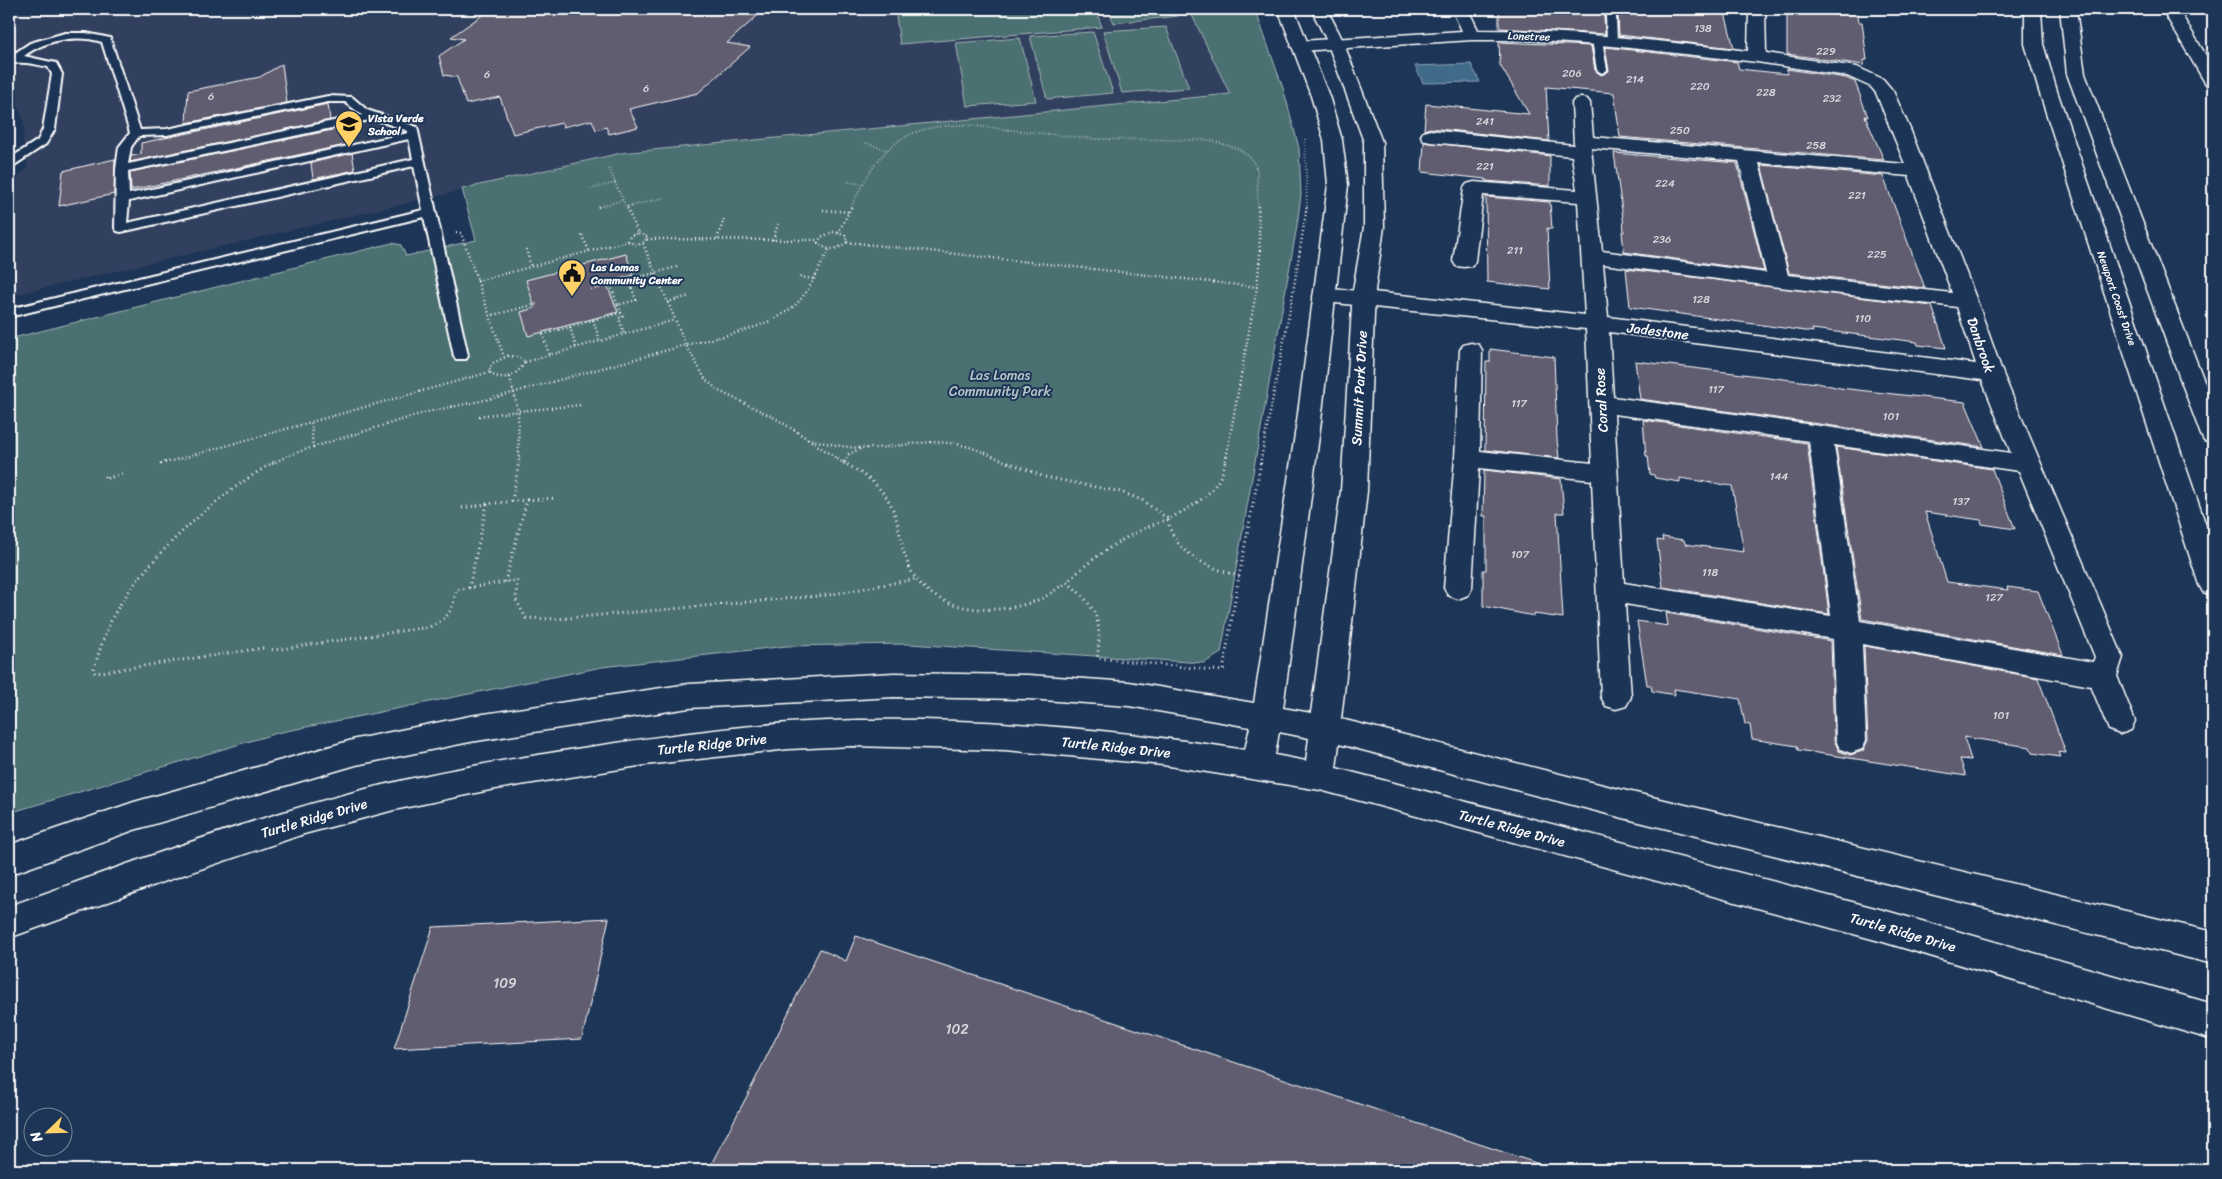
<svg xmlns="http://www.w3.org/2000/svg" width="2222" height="1179" viewBox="0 0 2222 1179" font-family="Sriracha,sans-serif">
<rect width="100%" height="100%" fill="#1d3557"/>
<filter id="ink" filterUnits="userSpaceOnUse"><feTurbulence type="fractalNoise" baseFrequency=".02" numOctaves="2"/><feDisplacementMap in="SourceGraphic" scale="10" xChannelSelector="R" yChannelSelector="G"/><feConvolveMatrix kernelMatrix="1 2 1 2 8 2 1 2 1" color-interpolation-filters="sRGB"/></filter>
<g filter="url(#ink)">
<polygon fill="#31415e" points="25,9 1189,9 1231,94 621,153 18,294 9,290 9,238 16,179 28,168 23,142 24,121 18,106 9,95 9,14"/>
<g fill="#4b6f72" stroke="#a5b7b8">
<polygon points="895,9 1095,9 1102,27 900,44"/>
<polygon points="1108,9 1174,9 1178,16 1114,23"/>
<polygon points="1189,9 1255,9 1284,91 1299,148 1301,195 1297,226 1221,653 1204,663 908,644 787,646 602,667 277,733 9,813 9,339 392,243 401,245 406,256 476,240 462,189 621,153 1230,94"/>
<polygon points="1166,27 1189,88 1122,93 1103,31"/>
<polygon points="1093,32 1113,93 1047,99 1030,36"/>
<polygon points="1020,38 1036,101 967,106 956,43"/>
</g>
<polygon fill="#416a89" stroke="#8da6b8" points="1471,64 1480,82 1423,83 1415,66"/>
<g fill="#615d6f" stroke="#fff">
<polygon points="491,9 765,9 727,43 750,47 698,93 629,109 638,127 609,134 606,127 596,130 592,120 563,127 562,123 513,134 500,97 466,104 457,77 444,75 439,56 464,39 451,37"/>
<polygon points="1499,9 1724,9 1734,48 1619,35 1618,16 1612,11 1604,16 1605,34 1499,28"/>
<polygon points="1787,9 1857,9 1859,22 1862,22 1867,60 1864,60 1864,65 1787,54"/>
<polygon points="1499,42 1591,46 1595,70 1601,75 1609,71 1605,47 1737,62 1739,69 1787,74 1787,69 1846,78 1855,82 1868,117 1865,116 1884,160 1620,137 1614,93 1546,87 1549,141 1430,128 1424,130 1426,104 1529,114 1500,65"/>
<polygon points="282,64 287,103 186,123 188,91 260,77"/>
<polygon points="328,104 330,120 130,162 131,156 141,154 141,143"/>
<polygon points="347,127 350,144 131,190 130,172"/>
<polygon points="1424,142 1550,156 1550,186 1486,181 1486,179 1422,172"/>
<polygon points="352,153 355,170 313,179 311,163"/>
<polygon points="1614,153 1737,163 1764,271 1624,252 1622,232 1624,232 1623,218"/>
<polygon points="115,159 114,194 59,206 63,171"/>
<polygon points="1761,165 1883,176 1925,288 1789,273"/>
<polygon points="1486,197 1550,202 1552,229 1547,228 1550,289 1487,282"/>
<polygon points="626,254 633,275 606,283 618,312 528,336 521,312 535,308 526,280"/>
<polygon points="1626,269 1932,306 1946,348 1918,345 1917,342 1812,329 1813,332 1630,307"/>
<polygon points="1490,349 1554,357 1557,439 1559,458 1485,450 1486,362 1490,362"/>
<polygon points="1635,361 1817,383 1840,388 1965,402 1984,447 1640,399"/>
<polygon points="1643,420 1807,443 1829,614 1663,587 1657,540 1663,541 1662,537 1684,540 1685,544 1744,552 1732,486 1680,478 1680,482 1655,478 1654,475 1650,474 1648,456 1646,456"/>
<polygon points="1836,447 1992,469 2015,529 1982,524 1981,520 1925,512 1947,582 2008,590 2007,587 2038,591 2063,655 1862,619"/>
<polygon points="1484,470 1561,479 1564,513 1557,513 1563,618 1534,614 1534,616 1483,606 1483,570 1486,570 1486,516 1483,516"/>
<polygon points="1666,613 1831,641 1834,740 1839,751 1850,755 1863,751 1868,740 1864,646 2038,678 2066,753 2058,752 2060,757 2032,753 2030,747 1964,737 1971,760 1960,759 1966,776 1798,750 1797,746 1752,739 1750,725 1745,724 1740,699 1674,689 1675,695 1652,691 1651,685 1647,685 1637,621 1668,626"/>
<polygon points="609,918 582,1039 394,1049 433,927"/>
<polygon points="856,936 1545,1166 1544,1170 708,1170 747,1096 820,949 846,961"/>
</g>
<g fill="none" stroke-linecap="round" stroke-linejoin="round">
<g stroke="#fff" stroke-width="4">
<g id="lane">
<polygon points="1611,13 1616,16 1617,41 1612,44 1607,41 1606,16"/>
<path d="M65 33H86L110 38 140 130 167 129 328 96 352 97 367 110 417 127 468 356 466 359H456L454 356 424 217 9 317V309L423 210 414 166 121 232 117 231 115 228 116 169 119 147 130 133 102 42C76 34 45 40 24 56L56 63 62 74 55 129 46 144 13 166 9 167V159L38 140 43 129 52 74 48 67C34 64 22 61 9 64V57L30 43ZM328 102H345L362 115 128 164 131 147 139 136 167 135ZM374 119 408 131V133L129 194 128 171ZM409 139 413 159 127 223 129 201Z"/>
<polygon points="1597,37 1602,40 1607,70 1602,73 1597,70 1592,40"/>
</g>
</g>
<g stroke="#fff" stroke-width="3">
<path id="street" d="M1452 9H1468L1478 30C1569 30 1658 41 1748 51L1749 9H1765L1766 53 1857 67 1883 79 1893 91 1910 129 1977 301 2003 374 2123 657 2117 676 2135 721 2131 730 2120 734 2109 730 2091 686 1862 644 1866 740 1862 749 1851 753 1840 749 1836 740 1833 639 1625 604 1631 697 1626 706 1616 709 1606 706 1601 697 1592 480 1479 468 1472 588 1468 595 1458 599 1448 595 1444 588 1455 458 1460 350 1463 345 1471 343 1479 345 1482 350 1480 451 1592 463 1586 329 1316 301 1313 296 1316 291 1324 289 1364 291 1585 315 1578 202 1483 195 1475 261 1472 266 1464 267 1456 266 1453 261 1464 188 1467 184 1474 182 1577 190 1572 156 1430 142 1423 140 1421 136 1423 132 1430 130 1574 145 1572 103 1575 99 1581 98 1587 99 1590 103 1593 137 1905 164 1876 93 1871 87 1847 76 1757 62 1612 46 1525 40H1472L1300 51 1294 50 1291 46 1294 42 1300 41 1462 31ZM1591 148 1739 161 1766 273 1602 251ZM1759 163 1909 176 1952 293 1788 275ZM1603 264 1779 287 1957 307 1976 364 1608 317ZM1609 332 1982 380 2011 453 1613 397ZM1614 414 1809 441 1831 616 1624 583ZM1834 445 2019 471 2095 657 2093 662 1860 621Z"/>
</g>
<g stroke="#fff" stroke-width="3">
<path id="secondary" d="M1278 9H1294L1329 96 1342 140 1348 185 1321 421 1283 708 1311 713 1341 491 1353 290 1364 227V142L1326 39 1311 9H1327L1342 39 1382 142 1384 227 1375 290 1367 491 1341 719 1619 789 2213 932V964L1619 817 1339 744 1336 768 1883 910 2213 1004V1040L1883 942 1320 790 1163 765 1005 750 852 746 789 749 645 765 490 790 394 810 304 834 177 877 9 938V906C128 864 247 819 370 788 442 770 515 758 589 747 668 735 748 724 828 721 967 716 1108 728 1245 750L1250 727 1129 706 1028 699 894 697 689 708 470 742 356 765 134 830 9 875V845L134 802 356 739 470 716 689 684 894 673 1028 675 1129 682 1254 703 1297 421 1328 185 1324 140 1311 96ZM1279 732 1309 738 1306 761 1275 755Z"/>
</g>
<g stroke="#fff" stroke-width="3">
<g id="primary">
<polygon points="2025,9 2041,9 2043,44 2057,91 2213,546 2213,595 2203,592 2199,585 2039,91 2025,44"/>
<polygon points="2060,9 2076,9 2085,74 2213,404 2213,443 2204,441 2201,435 2067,74"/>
</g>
</g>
<g stroke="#fff" stroke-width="3">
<polygon id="highway" points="2162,9 2178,9 2213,67 2213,86 2207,85 2204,81"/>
</g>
<g stroke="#fff" stroke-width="2" stroke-dasharray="0.5 2.5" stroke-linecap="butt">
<polyline points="1305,139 1307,207"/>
<polyline points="866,143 887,150"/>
<polyline points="609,169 626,207"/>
<polyline points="848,182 864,184"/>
<polyline points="591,189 615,183"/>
<polyline points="598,207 623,200"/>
<polyline points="627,207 663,198"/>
<path d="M851 207C879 150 898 125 966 125L1094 139 1210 140 1239 149 1251 158 1257 169 1258 207"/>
</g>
<g stroke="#fff" stroke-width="2.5" stroke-dasharray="1 3" stroke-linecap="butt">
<polyline points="598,207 602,206"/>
<polyline points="627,207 632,206"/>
<polyline points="823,210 849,212"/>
<path d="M833 232 845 235 847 242C838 250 827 252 818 243L821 237Z"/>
<polyline points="456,233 461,233 504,357"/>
<polyline points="838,233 852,206"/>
<polyline points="582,235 589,251"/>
<polyline points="647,239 819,240"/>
<polyline points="717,239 725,217"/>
<polyline points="773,240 778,224"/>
<polyline points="628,241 637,245 645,242 647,237 638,233"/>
<polyline points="847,242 1257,287 1225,464"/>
<polyline points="526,249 531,267"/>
<polyline points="800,277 814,279"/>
<polyline points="477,281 628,241 630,236 638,233 626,206"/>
<polyline points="610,285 618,305 636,300 629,280"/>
<polyline points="1257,287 1260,257 1258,206"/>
<polyline points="591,290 677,267"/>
<polyline points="667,302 690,296"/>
<polyline points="618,305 623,317 619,318 624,334"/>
<polyline points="489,316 537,304"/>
<polyline points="593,320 621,313"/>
<polyline points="570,327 593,320 600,341"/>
<polyline points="543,334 570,327 576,347"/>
<polyline points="543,334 549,355"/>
<path d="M508 356 518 357 525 362C518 375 505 382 491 374L489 371 493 363Z"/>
<polyline points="525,362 675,320"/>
<polyline points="510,377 518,411 581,405"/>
<polyline points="479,416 518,411 519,464"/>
<path d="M808 439 775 418 719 391 706 380 686 345C721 336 776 328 800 300 813 285 820 266 829 249"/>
<polyline points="313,447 427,412 490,399 686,345 643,244"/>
<polyline points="845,462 849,454 860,449"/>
<polyline points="161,464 490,372"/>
<polyline points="272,464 287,456 313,447 311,423"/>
<path d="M845 464 808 439C830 444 850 449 873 448 899 447 923 440 949 443 971 445 992 456 1011 464"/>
<polyline points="1260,464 1292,299 1307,206"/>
</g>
<g stroke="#fff" stroke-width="3" stroke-dasharray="1 4" stroke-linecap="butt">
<path d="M274 462C218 494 147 557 115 613 105 631 100 651 93 670L95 673 263 648 274 650 429 627C448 620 453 610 456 590L517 580 516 600 526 618 557 619 828 595 915 579"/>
<path d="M843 462C874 480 892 494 899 530 902 545 905 561 913 574 937 614 998 616 1038 600 1048 596 1058 588 1067 582"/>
<polyline points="1008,462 1045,477 1121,492 1142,500 1168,519"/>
<path d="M1225 462C1220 492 1193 507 1168 519 1172 553 1211 569 1239 576L1261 462"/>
<polyline points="160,464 166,462"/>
<polyline points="105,476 105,479 122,474"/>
<polyline points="527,500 556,498"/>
<polyline points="512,501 519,462"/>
<polyline points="462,508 487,504"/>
<path d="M1168 519C1129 533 1097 553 1067 582 1096 606 1103 620 1097 658L1223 671 1239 576"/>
<polyline points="469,588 487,504 527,500 505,582"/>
</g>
<use href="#lane" fill="#1d3557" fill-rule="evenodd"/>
<use href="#street" fill="#1d3557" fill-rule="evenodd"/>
<use href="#secondary" fill="#1d3557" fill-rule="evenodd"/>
<use href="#primary" fill="#1d3557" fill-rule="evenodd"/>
<use href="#highway" fill="#1d3557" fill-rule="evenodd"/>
</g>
</g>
<defs>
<g id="school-pin" transform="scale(1.4375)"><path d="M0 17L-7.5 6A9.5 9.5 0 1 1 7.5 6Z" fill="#ffd166" stroke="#1d3557"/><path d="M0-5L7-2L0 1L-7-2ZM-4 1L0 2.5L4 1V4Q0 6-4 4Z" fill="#111"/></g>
<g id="civic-pin" transform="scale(1.4375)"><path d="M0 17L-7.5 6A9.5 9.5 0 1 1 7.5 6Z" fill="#ffd166" stroke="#1d3557"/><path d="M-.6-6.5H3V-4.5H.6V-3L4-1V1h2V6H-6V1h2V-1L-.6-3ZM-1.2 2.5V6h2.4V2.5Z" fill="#111"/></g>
</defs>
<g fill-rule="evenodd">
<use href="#school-pin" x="349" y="124"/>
<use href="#civic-pin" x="572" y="273"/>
</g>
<g text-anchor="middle" stroke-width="4" stroke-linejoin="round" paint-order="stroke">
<g font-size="11" fill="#d8d6db">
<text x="1703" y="32">138</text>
<text x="1826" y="55">229</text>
<text x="1572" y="77">206</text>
<text x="487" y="78">6</text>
<text x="1635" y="83">214</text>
<text x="1700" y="90">220</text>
<text x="646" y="92">6</text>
<text x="1766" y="96">228</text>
<text x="211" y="100">6</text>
<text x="1832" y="102">232</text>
<text x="1485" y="125">241</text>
<text x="1680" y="134">250</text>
<text x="1816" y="149">258</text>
<text x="1485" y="170">221</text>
<text x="1665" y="187">224</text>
<text x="1857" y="199">221</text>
<text x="1662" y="243">236</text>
<text x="1515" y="254">211</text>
<text x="1877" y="258">225</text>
<text x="1701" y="303">128</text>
<text x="1863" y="322">110</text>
<text x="1716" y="393">117</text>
<text x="1519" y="407">117</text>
<text x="1891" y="420">101</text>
<text x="1779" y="480">144</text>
<text x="1961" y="505">137</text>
<text x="1520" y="558">107</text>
<text x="1710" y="576">118</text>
<text x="1994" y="601">127</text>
<text x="2001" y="719">101</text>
</g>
<g font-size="11" fill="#fff" stroke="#1d3557">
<text transform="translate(1529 36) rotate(2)" y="4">Lonetree</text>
<text transform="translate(2117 298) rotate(71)" y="4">Newport Coast Drive</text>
</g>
<g font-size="11" font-weight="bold" fill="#fff" stroke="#1d3557" text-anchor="start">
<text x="368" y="122">Vista Verde<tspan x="368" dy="13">School</tspan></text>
<text x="591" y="271">Las Lomas<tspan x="591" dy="13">Community Center</tspan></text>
</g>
<g font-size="14" fill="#fff" stroke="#1d3557">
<text transform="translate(1658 331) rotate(7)" y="5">Jadestone</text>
<text transform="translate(1981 345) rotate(71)" y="5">Danbrook</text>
<text transform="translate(1359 388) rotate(-87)" y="5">Summit Park Drive</text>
<text transform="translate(1601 400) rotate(-93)" y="5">Coral Rose</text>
<text transform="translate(712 744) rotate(-6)" y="5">Turtle Ridge Drive</text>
<text transform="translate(1116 747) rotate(6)" y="5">Turtle Ridge Drive</text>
<text transform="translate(314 818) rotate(-16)" y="5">Turtle Ridge Drive</text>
<text transform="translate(1512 828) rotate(15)" y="5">Turtle Ridge Drive</text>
<text transform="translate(1903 932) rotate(16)" y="5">Turtle Ridge Drive</text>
</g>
<g font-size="14" fill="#b7c5c7" stroke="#1d3557">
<text x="1000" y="380">Las Lomas<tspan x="1000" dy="16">Community Park</tspan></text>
</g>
<g font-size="14" fill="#d8d6db">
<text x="505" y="988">109</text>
<text x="957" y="1034">102</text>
</g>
</g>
<rect width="2222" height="1179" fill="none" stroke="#1d3557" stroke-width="30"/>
<rect x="15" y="15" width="2192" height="1149" fill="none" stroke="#fff" stroke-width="2" filter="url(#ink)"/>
<g transform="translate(48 1132) rotate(247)"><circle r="24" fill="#1d3557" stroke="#77869a"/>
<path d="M0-4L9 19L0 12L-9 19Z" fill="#ffd166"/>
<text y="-8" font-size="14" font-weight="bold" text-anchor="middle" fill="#ffffff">N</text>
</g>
</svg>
